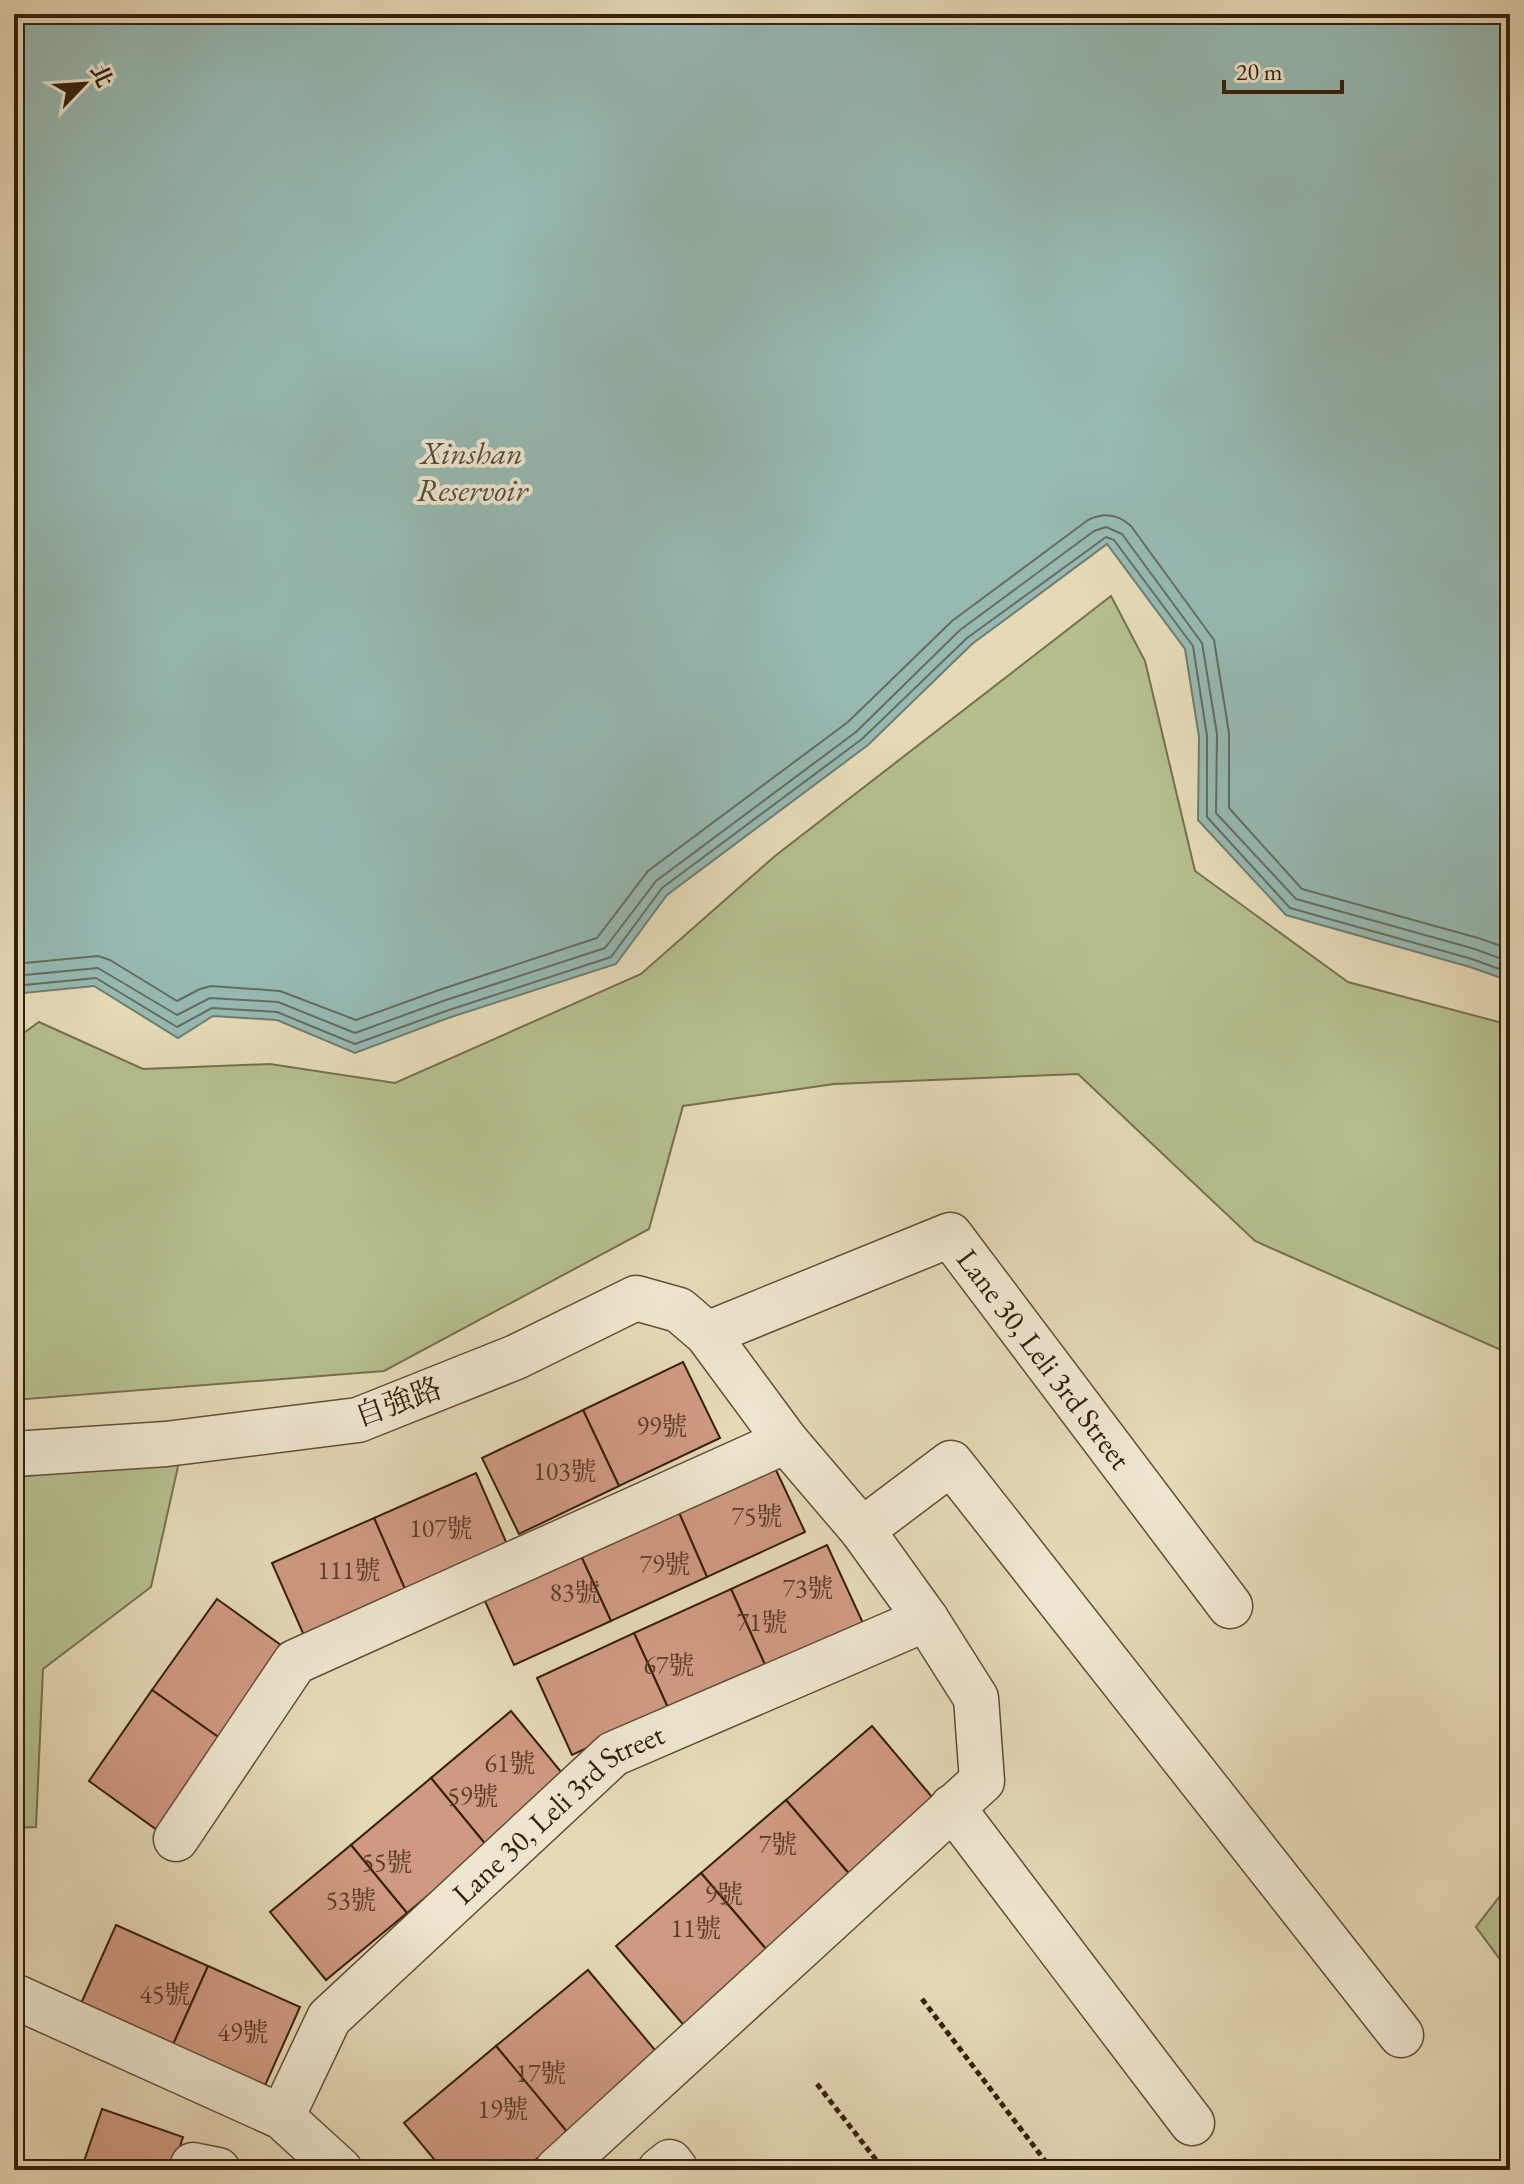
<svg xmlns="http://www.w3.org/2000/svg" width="1524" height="2184" viewBox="0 0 1524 2184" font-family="'EB Garamond','Noto Serif TC',serif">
<rect width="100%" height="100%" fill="#e5d9b6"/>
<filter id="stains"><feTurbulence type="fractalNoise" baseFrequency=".0025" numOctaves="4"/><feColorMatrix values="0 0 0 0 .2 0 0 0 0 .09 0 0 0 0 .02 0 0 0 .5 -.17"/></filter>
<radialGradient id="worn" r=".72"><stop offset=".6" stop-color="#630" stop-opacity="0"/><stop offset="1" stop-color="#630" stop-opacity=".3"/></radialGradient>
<g fill="#b5bf8e" stroke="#76704c" stroke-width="2">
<polygon points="1111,596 1145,661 1195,871 1348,982 1510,1025 1510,1354 1255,1241 1078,1074 834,1084 683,1106 649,1229 384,1371 14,1400 14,1040 39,1022 143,1069 270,1064 395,1083 641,974 775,856"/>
<polygon points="179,1462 151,1587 43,1669 36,1827 14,1828 14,1477"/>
<polygon points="1510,1883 1510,1973 1476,1927"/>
</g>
<polygon fill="#96b9b2" stroke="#707c6f" stroke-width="2" points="14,14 1510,14 1510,981 1470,967 1286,915 1198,820 1199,737 1185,649 1107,544 972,644 868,745 667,895 616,964 448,1018 355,1053 277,1020 213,1016 178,1038 94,986 14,994"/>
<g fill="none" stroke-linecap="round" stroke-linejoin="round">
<g stroke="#666c5e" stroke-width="2">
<path d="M14 964 98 956 110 960 177 1001 200 989 211 986 280 991 356 1020 439 990 597 938 648 871 848 722 952 621 1088 520C1104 512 1118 514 1131 526L1214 640 1229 733V808L1302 889 1478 938 1510 949"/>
<polyline points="14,976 98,968 177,1015 210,998 278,1002 355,1033 443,1001 605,948 656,881 856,732 960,630 1094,531 1106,527 1122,534 1202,643 1217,734 1216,813 1296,899 1475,949 1510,962"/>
<polyline points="14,986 96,978 177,1027 212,1008 277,1012 355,1044 446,1011 611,957 662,888 862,739 967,638 1106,537 1114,540 1193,646 1207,736 1207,817 1290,908 1472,959 1510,973"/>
</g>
</g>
<g fill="#d09981" stroke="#36200a" stroke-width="2">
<polygon points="683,1362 720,1438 619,1486 583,1410"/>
<polygon points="583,1410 619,1486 519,1534 482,1458"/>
<polygon points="769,1455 805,1532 707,1577 673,1499"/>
<polygon points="476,1473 510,1551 408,1596 374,1518"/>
<polygon points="673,1499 707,1577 611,1621 575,1543"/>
<polygon points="374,1518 408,1596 306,1640 272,1563"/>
<polygon points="575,1543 611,1621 514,1665 479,1588"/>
<polygon points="827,1545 863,1623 766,1667 731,1589"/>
<polygon points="731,1589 766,1667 669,1710 634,1633"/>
<polygon points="217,1599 285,1648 221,1739 152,1690"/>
<polygon points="634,1633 669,1710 572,1755 537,1678"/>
<polygon points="152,1690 221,1739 157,1830 89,1781"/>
<polygon points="511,1711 567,1779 487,1846 431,1778"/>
<polygon points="872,1726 943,1810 857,1883 786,1800"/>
<polygon points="431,1778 487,1846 407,1913 351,1845"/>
<polygon points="786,1800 857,1883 772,1956 701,1873"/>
<polygon points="351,1845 407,1913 326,1980 270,1912"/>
<polygon points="701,1873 772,1956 687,2029 616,1946"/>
<polygon points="116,1925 208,1966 171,2049 79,2008"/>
<polygon points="208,1966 300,2007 263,2090 171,2049"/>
<polygon points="588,1970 660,2056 568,2133 496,2046"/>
<polygon points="496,2046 568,2133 523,2170 443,2170 404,2123"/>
<polygon points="102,2109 183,2137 172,2170 81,2170"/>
</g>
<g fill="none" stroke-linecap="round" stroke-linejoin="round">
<g stroke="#624e35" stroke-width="47">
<g id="minor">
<path id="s1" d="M707 1334 950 1235 1230 1606"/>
<polyline points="14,1454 166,1444 358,1420 516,1357 636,1298 679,1310 707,1334 786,1441 862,1530 926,1619 976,1698 982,1781 557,2170"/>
<polyline points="862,1530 951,1463 1401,2035"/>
<polyline points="952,1807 1192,2123"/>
<polyline points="176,1839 295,1662 786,1441"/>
<polyline points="14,1996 282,2117 340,2170"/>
<path id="s2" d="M282 2117 329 2018 613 1754 926 1619"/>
<polyline points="191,2170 193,2165 218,2170"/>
<polyline points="660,2170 670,2162 676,2170"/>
</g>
</g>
<g stroke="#36200a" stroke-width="5" stroke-dasharray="6 4" stroke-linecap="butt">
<polyline points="922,1999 1052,2170"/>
<polyline points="817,2084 884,2170"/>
</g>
<use href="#minor" stroke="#eee6d0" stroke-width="44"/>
</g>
<g text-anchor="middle" stroke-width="8" stroke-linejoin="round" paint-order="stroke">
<g font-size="26" fill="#5c3e28">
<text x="662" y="1435">99號</text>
<text x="565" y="1480">103號</text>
<text x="757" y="1525">75號</text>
<text x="441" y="1537">107號</text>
<text x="665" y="1573">79號</text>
<text x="349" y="1579">111號</text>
<text x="808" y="1597">73號</text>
<text x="575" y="1601">83號</text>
<text x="762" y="1631">71號</text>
<text x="669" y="1674">67號</text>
<text x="510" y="1772">61號</text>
<text x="473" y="1805">59號</text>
<text x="778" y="1853">7號</text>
<text x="387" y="1871">55號</text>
<text x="724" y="1903">9號</text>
<text x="351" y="1909">53號</text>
<text x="696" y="1937">11號</text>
<text x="165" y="2003">45號</text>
<text x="243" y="2041">49號</text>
<text x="541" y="2082">17號</text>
<text x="503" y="2118">19號</text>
</g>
<g font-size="30" fill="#36200a" stroke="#eee6d0">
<text dy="10" stroke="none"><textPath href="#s1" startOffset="418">Lane 30, Leli 3rd Street</textPath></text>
<text transform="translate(398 1402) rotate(-20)" y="10">自強路</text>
<text dy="10" stroke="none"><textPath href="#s2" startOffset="418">Lane 30, Leli 3rd Street</textPath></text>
</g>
<g font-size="32" font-style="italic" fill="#534e3c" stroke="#eee6d0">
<text x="472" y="464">Xinshan<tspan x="472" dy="37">Reservoir</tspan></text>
</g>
</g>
<rect width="1524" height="2184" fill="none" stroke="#e5d9b6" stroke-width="48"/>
<rect x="16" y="16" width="1492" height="2152" fill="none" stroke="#36200a" stroke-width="4"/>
<rect x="24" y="24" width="1476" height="2136" fill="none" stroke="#36200a" stroke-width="2"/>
<g transform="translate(84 84) rotate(65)" stroke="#eee6d0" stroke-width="6" paint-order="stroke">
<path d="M0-6L14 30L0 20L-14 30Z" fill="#36200a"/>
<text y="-12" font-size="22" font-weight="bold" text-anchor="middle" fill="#36200a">北</text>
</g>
<path d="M1224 80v12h118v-12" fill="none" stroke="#36200a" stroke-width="4"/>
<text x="1236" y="80" font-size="24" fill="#36200a" stroke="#eee6d0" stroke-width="6" paint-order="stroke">20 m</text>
<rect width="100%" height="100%" filter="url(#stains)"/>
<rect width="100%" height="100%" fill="url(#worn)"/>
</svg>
